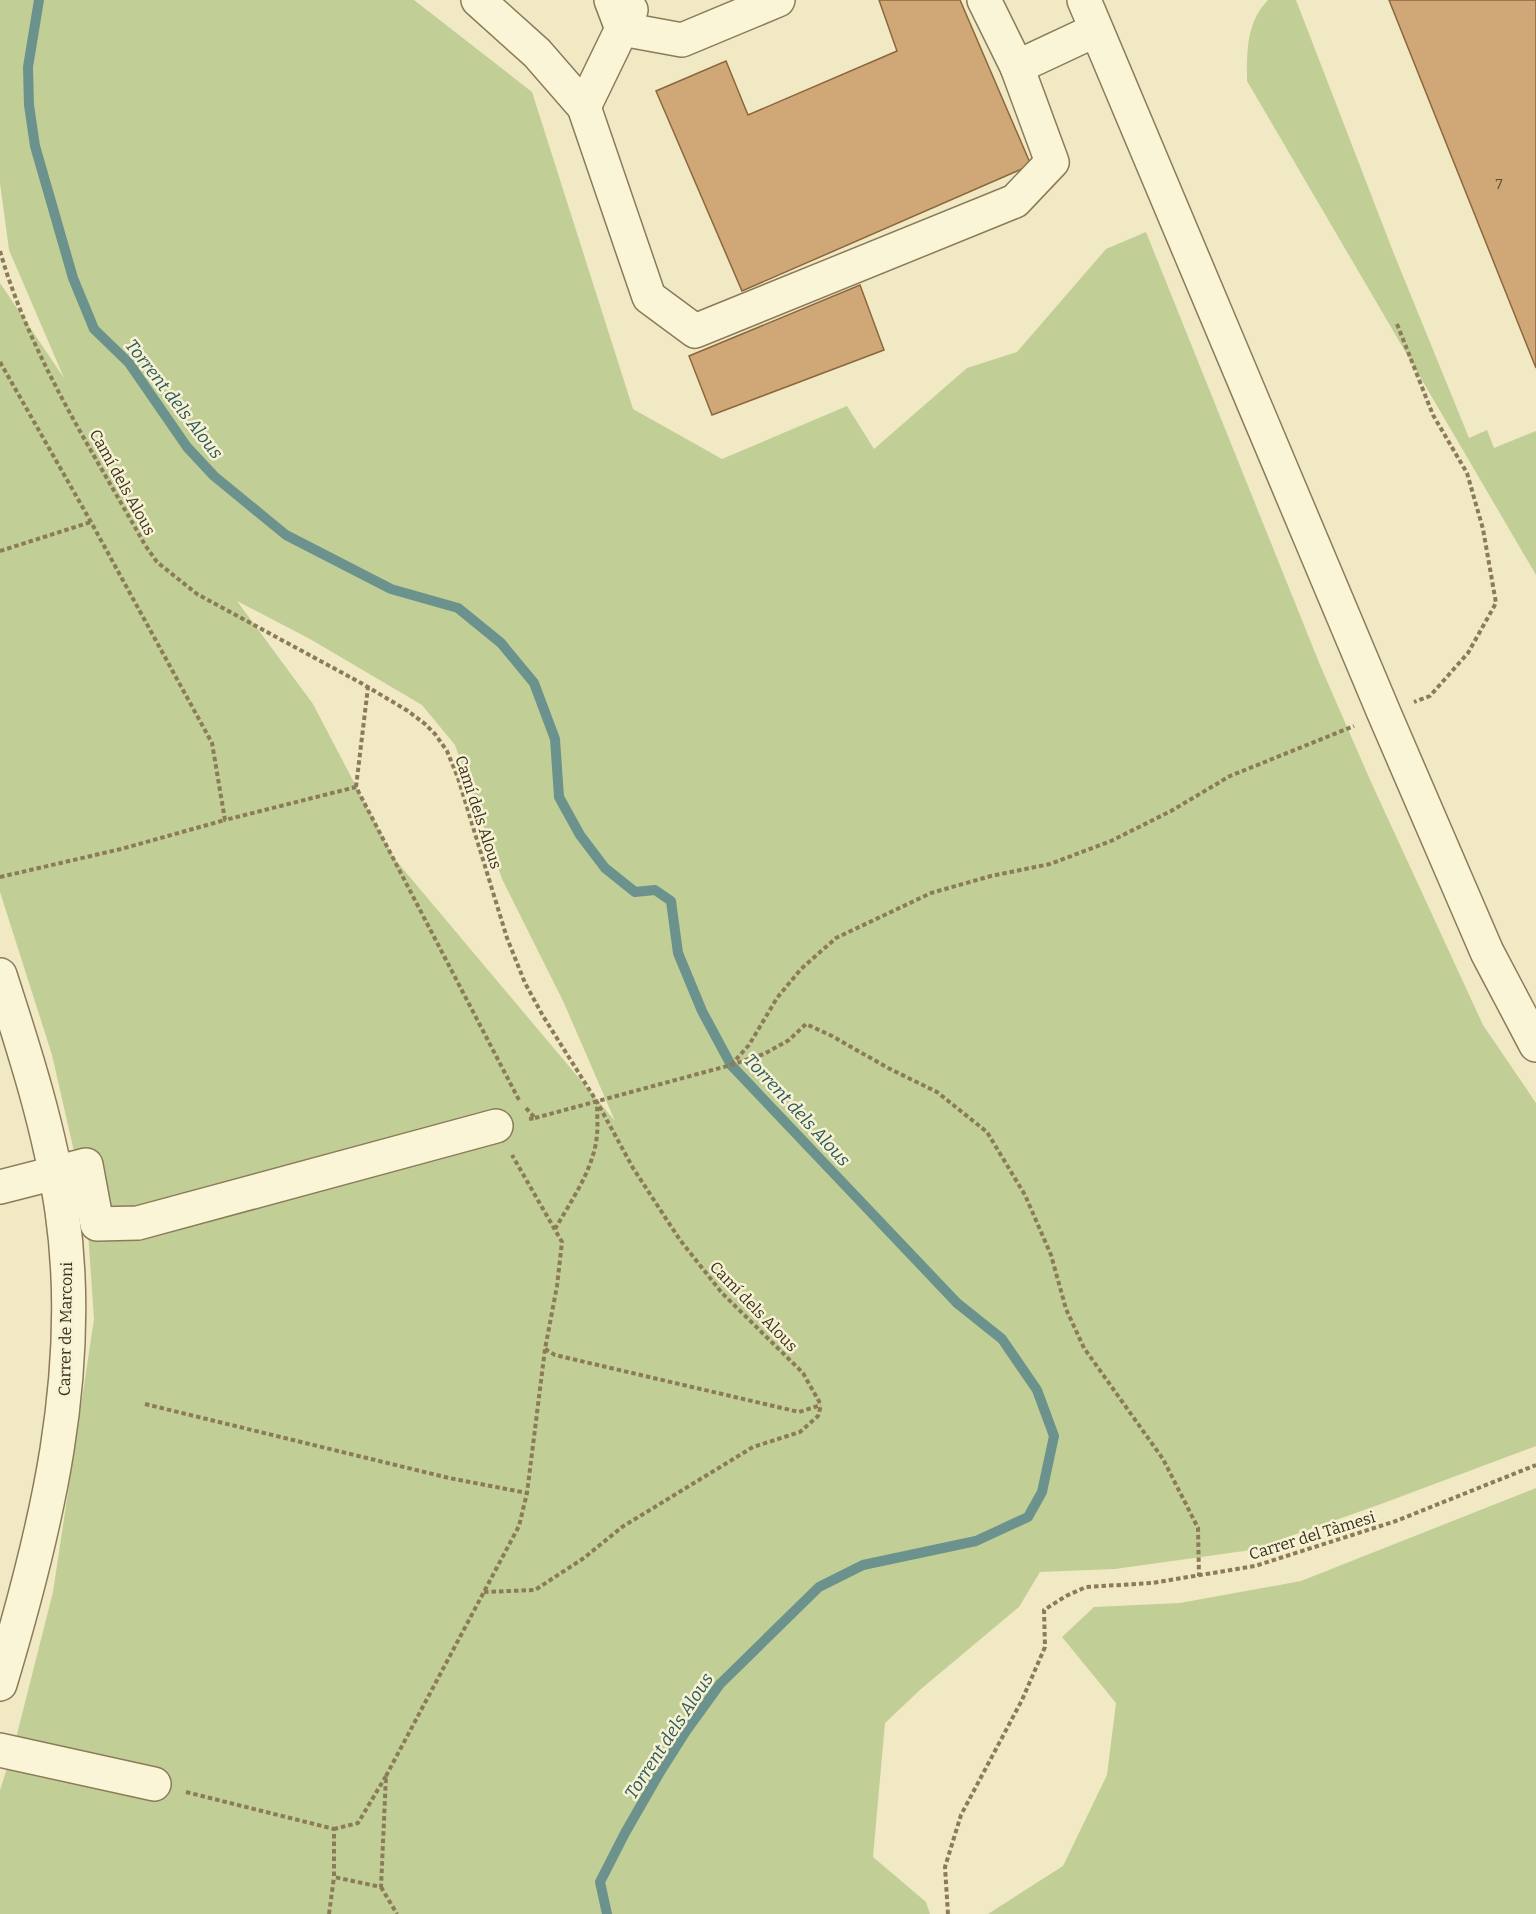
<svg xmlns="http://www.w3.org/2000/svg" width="1536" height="1914" viewBox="0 0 1536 1914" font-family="Bitter,serif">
<rect width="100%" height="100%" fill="#f0e9c4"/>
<g fill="#c1cf97" fill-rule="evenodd">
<path d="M0 0H414L532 92 633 409 722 459 847 406 874 449 967 368 1017 352 1106 249 1146 232 1320 665 1371 782 1483 1025 1536 1103V1446L1381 1504 1251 1550 1115 1569 1040 1572 1019 1607 921 1689 885 1723 873 1857 926 1902 930 1914H0V1790L13 1750 53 1592 94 1319 86 1204 52 1055 0 892V283L64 378 9 250 0 183ZM237 601 310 639 422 705 455 745 502 879 564 1003 615 1121 393 857 313 704Z"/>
<path d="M1268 0H1296L1394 254 1469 438 1487 430 1494 448 1536 431V575L1247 81C1247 51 1246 23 1268 0Z"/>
<polygon points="1536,1488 1536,1914 988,1914 1063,1866 1107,1775 1116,1703 1062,1637 1094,1607 1180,1603 1301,1581"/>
</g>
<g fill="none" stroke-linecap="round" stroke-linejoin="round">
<polyline stroke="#6c928e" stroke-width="10" points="39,0 28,67 29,105 35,146 73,278 94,329 129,363 187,447 214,476 286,535 391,589 458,608 501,643 534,683 555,739 559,797 580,835 605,868 635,892 655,890 671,901 678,953 702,1011 731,1065 957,1303 1002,1339 1037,1390 1054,1436 1042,1492 1028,1517 976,1541 863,1565 819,1587 720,1684 686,1731 660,1772 625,1833 600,1882 607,1914"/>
</g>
<g fill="#d0a878" stroke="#8c673d" stroke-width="1.5">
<polygon points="879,0 960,0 1031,165 742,291 656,91 726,61 748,115 897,51"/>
<polygon points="1389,0 1536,0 1536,368"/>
<polygon points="860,285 884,350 712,415 689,356"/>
</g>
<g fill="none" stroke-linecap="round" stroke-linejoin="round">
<g stroke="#8c7b59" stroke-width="36">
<g id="minor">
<polyline points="478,0 537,53 584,107 649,297 695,331 1015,201 1052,162 1017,67 984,0"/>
<polyline points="611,0 622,29 682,40 778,0"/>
<polyline points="1084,0 1384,713 1487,952 1536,1045"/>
<polyline points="1017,67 1096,30"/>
<polyline points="584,107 631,10"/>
<path d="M0 975C25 1052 50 1130 62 1211 85 1372 46 1531 0 1684"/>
<polyline points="0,1187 86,1165 97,1224 138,1223 496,1126"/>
<polyline points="0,1750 154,1784"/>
</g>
</g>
<g stroke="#8c7b59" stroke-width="4" stroke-dasharray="4.5 3" stroke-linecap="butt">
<path d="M0 251C30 356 92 450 145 545L157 562 197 594 361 683 408 711 425 724 435 734 447 751 458 778 507 938 525 983 543 1016 597 1102 633 1168 680 1240 722 1293 803 1373 821 1405"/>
<polyline points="1397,324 1433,415 1467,473 1483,529 1496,603 1468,653 1430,696 1414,702"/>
<polyline points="0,362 91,522 212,743 225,820 356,787 519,1100"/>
<polyline points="0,551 91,522"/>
<polyline points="356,787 368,687"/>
<polyline points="0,877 121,849 225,820"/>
<polyline points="731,1065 749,1045 777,998 801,969 836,938 931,893 991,876 1050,864 1111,841 1171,811 1230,776 1354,726"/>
<polyline points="526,1108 535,1118 529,1119"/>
<polyline points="535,1118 731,1065 764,1054 789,1040 806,1024 832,1036 888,1068 937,1092 987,1132 1025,1195 1051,1255 1066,1309 1084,1348 1163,1459 1198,1528 1199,1576"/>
<path d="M555 1229C571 1201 594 1169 597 1135 598 1125 597 1113 597 1102"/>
<polyline points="545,1349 555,1355 799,1412 821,1405"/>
<polyline points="145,1404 449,1478 527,1493"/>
<polyline points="484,1592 535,1590 584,1558 622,1527 753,1447 800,1432 818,1416 821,1405"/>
<polyline points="386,1776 519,1526 527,1493 545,1349 557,1286 562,1242 512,1155"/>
<polyline points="186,1792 334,1829 334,1877 381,1887 386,1776 358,1823 334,1829"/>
<polyline points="381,1887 397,1914"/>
<polyline points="329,1914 334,1877"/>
<polyline points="948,1914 945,1867 961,1815 1022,1700 1045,1647 1044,1610 1066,1596 1086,1587 1152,1583 1255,1566 1396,1521 1536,1465"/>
</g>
<use href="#minor" stroke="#faf5d7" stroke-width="33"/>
</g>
<g text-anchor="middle" stroke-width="5" stroke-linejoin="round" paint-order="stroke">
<g font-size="14" fill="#604e34">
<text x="1499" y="189">7</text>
</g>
<g font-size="16" fill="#3b301e" stroke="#f7f2d4">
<text transform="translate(123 482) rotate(61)" y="6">Camí dels Alous</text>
<text transform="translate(479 812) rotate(72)" y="6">Camí dels Alous</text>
<text transform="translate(754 1306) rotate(46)" y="6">Camí dels Alous</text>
<text transform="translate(65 1329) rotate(-89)" y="6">Carrer de Marconi</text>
<text transform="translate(1312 1535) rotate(-17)" y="6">Carrer del Tàmesi</text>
</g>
<g font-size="18" font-style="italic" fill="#2c595c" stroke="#f7f2d4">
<text transform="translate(174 399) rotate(52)" y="6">Torrent dels Alous</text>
<text transform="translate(797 1110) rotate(47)" y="6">Torrent dels Alous</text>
<text transform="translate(669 1736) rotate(-57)" y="6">Torrent dels Alous</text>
</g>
</g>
</svg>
